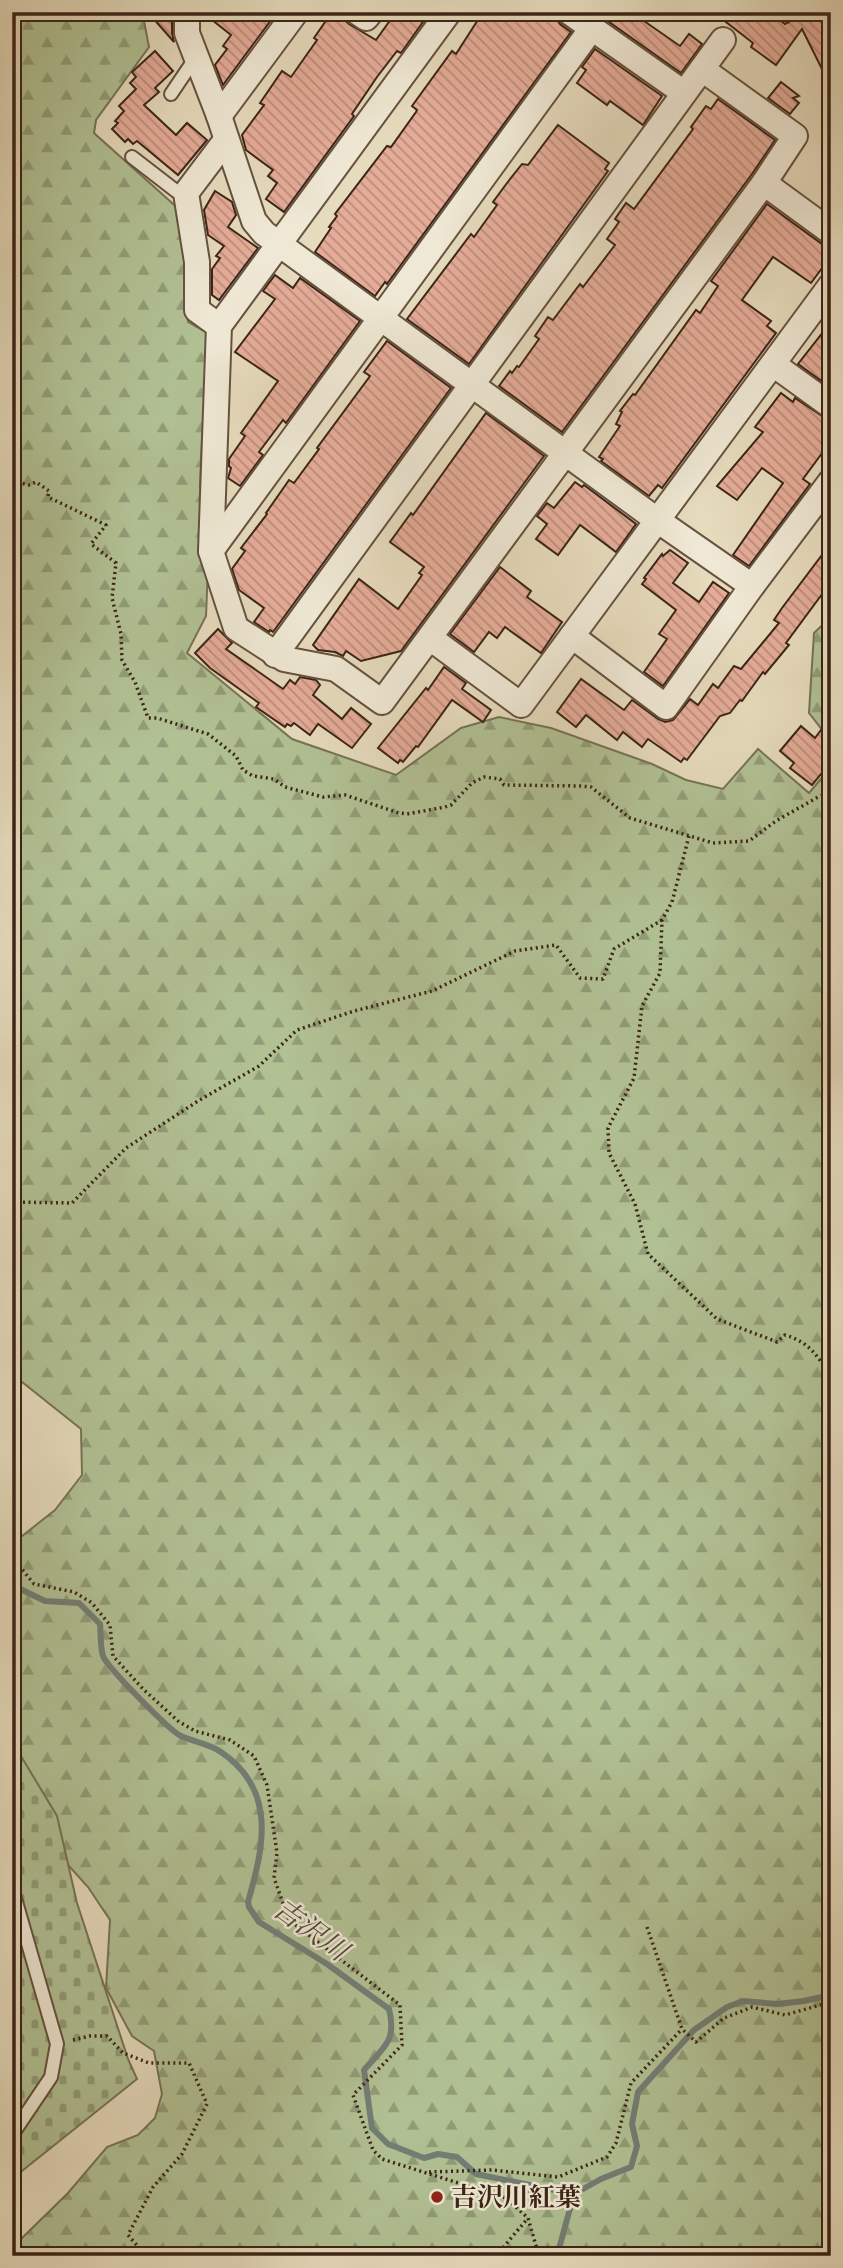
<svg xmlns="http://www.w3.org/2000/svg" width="843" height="2268" viewBox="0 0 843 2268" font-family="'IM FELL Great Primer','Noto Serif JP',serif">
<defs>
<pattern id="forest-firs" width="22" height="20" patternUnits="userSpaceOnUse" patternTransform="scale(1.75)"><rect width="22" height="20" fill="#b1c194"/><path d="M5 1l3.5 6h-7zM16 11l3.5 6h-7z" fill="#919d78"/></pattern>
<pattern id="cemetery-stones" width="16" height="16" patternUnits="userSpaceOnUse" patternTransform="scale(1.75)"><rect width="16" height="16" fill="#b1c194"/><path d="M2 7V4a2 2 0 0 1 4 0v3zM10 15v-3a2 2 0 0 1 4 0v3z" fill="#919d78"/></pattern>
<pattern id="building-back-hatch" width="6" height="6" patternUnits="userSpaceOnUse" patternTransform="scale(1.75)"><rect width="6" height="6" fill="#e5ac98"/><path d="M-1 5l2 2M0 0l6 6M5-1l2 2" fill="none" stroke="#bb8c7b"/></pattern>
</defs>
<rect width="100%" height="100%" fill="#e6dbbd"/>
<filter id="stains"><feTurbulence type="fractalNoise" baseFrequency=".00286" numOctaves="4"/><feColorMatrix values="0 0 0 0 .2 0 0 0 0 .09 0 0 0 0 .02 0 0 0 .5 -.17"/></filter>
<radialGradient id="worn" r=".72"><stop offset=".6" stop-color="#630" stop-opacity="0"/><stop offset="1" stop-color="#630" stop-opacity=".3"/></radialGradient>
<g fill="url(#forest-firs)" stroke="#767356" stroke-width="2">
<polygon points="12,12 152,12 144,21 149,47 96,120 94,133 181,211 188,322 211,335 202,437 200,487 209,544 206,616 187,653 292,739 396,775 461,728 499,717 551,728 652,764 686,780 723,789 758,749 809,793 831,767 831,2256 26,2256 19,2241 68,2193 107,2147 138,2135 155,2118 162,2094 154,2051 132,2036 106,1988 110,1920 88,1887 59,1855 12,1744 12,1544 55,1510 82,1475 81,1429 12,1374"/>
<polygon points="831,617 831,741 809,713 814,633"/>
</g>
<polygon fill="url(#cemetery-stones)" stroke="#767356" stroke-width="2" points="12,1741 57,1816 77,1903 128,2059 137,2079 12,2179"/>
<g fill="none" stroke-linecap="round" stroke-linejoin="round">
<g stroke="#727e76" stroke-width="6">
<path d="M12 1585 45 1601 79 1603 100 1624C101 1633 100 1647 103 1656 107 1667 170 1731 181 1736 194 1742 210 1744 221 1752 277 1790 264 1846 248 1902L249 1907 259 1922 327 1964 389 2009C397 2041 384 2047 364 2070L372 2128 388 2144 424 2158 438 2154 457 2157 476 2174 574 2194"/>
<polyline points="574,2194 601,2179 631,2167 637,2146 632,2124 638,2092 694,2030 727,2007 743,2001 777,2004 804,2001 831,1995"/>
<polyline points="557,2256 574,2194"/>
</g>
</g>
<g fill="url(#building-back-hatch)" stroke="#3b2517" stroke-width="2">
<polygon points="172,12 172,33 174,42 152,17"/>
<polygon points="202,12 277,12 223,85 215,65 227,49 223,46 231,35"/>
<polygon points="332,12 336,12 349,24 376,40 396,12 430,12 401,53 397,51 377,77 352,114 354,116 284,212 266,199 277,183 268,176 273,170 246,150 242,135 264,105 260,103 282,71 291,77 317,40 314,38"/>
<polygon points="483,12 554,12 560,24 571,32 387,284 385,282 375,296 315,252 331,228 329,227 337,216 335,214 387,146 391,147 416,112 417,110 412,106 452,51 456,54"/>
<polygon points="595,12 618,12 626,17 627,15 631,18 634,14 680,46 689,34 702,44 681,73"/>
<polygon points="713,12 769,12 785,24 807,12 831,12 831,87 802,29 776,65 751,47 753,43"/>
<polygon points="595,49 662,96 643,125 610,101 607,105 577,83 586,70 582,67"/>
<polygon points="155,51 173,71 155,88 159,92 144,105 176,135 187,123 207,140 178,175 137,141 133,144 128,139 125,142 112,129 118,123 115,121 124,111 119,106 136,89 130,83 136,77 132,72"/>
<polygon points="781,82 799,96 793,98 799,103 790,114 768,98"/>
<polygon points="718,99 775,140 752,174 562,432 499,386 510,371 512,373 517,366 519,367 539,339 535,336 548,317 553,320 580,284 583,287 615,245 607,239 619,222 615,219 626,203 634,209 693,129 691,127 706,106 711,109"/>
<polygon points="558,125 609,163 605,169 608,171 469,364 407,319 471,234 474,237 497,205 493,202 507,183 522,164 528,165"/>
<polygon points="215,191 232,202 236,215 228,227 258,248 219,300 212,295 212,269 220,258 216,256 224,246 208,235 204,210"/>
<polygon points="767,204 822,244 831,247 831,256 811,283 773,257 742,300 771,321 767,326 776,333 662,488 658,485 649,496 601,461 603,459 599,457 620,426 616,424 622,412 620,411 633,394 635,395 696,310 700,313 718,286 711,281"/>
<polygon points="275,275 293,288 300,278 360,321 286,423 283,420 259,452 263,455 240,486 228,478 231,468 229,466 229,459 245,436 241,433 278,381 235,352 275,299 263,291"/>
<polygon points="831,322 831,379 827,385 798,364"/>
<polygon points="387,341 451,388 273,632 270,630 269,632 254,622 264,608 239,590 232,569 245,551 241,548 267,514 266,513 289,480 294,483 319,449 317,448 370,376 364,372"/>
<polygon points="781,393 793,402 795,398 831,422 831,441 803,479 810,484 749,566 733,555 783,483 762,468 737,500 717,486 763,432 755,427"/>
<polygon points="486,413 544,456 401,651 361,661 346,651 343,656 335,652 318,650 313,645 359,579 398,609 422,575 419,573 424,567 390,542 411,513 413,515"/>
<polygon points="575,482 582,487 584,485 636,524 616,552 580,525 558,555 536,539 547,524 537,516 547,503 554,508"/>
<polygon points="831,543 831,582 786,643 789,645 765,674 763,672 742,701 740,700 730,713 720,716 687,760 684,758 681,762 648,739 642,747 623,732 617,740 586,715 576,727 557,712 581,679 624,710 632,700 658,719 665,722 673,720 690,699 698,705 713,684 718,688 734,666 741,669 779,623 774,620 782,608"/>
<polygon points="670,550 688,563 673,583 699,602 713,582 729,593 663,686 644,672 667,639 659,634 676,610 642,584 646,579 644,578 662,554 663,556"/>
<polygon points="500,567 531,591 527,597 562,622 541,653 505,627 497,638 489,632 474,652 450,634"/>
<polygon points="218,629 232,643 226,649 283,689 290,680 295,684 300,677 316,680 320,685 313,695 342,719 351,708 371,724 352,748 318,724 310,735 294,723 291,726 287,724 285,727 256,707 259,703 210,668 195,653"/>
<polygon points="444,667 466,683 462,689 491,710 483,722 452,700 418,747 416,746 403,762 400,760 398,763 378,748 426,688 428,690"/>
<polygon points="801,726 815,738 821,730 831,738 831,762 812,785 790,768 794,763 780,751"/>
</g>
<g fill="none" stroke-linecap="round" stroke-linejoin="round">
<g stroke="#665240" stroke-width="16">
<g id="service">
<polyline points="171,94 196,57"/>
<polyline points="132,157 176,191 186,193"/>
<polyline points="12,1888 57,2044 51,2077 12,2135"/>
</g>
</g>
<g stroke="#665240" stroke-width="28">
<g id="minor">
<polyline points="187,12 187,33 219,116 254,221 264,233 657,520 752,586"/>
<polyline points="357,12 366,18 371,12"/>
<polyline points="449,12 219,326 211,551 236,628 284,659 336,669 382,702 764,183 795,136 702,69"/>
<polyline points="569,12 684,93"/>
<polyline points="219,116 296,12"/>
<polyline points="764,183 831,232"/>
<polyline points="219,326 197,310 197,262 186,193 226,140"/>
<polyline points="773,364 831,406"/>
<polyline points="211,551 592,28"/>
<polyline points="572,636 666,707 752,586 831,481"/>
<polyline points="430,638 521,705 831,285"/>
<polyline points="275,655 723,40"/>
</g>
</g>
<g stroke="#3b2517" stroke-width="3.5" stroke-dasharray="2 3.5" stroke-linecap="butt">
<polyline points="12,481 29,485 36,482 49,491 48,497 106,525 91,544 116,563 112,598 121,634 122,660 135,682 148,718 157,718 208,734 236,756 243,770 253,776 274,779 285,787 323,797 345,795 399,813 407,814 445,807 451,805 472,783 484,777 500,779 504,785 580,786 591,787 630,818 713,843 749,841 776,821 818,797 831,792"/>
<path d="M689 836 672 902 662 920 660 973 642 1006 634 1078 608 1128 609 1153 635 1204 648 1254 717 1319 777 1342 785 1335C810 1342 818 1357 831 1377"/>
<polyline points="12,1202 72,1203 126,1148 198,1101 259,1066 297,1030 354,1011 432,991 515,951 556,945 580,978 603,979 614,949 662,920"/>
<polyline points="12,1557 34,1584 74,1592 92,1603 110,1625 113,1656 143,1689 178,1721 195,1731 230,1740 254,1756 267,1785 277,1853 274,1878 289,1920 400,2005 402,2045 353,2095 373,2150 382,2159 506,2198 528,2218 539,2256"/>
<polyline points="647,1927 682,2029 696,2042 724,2018 752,2007 785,2015 831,2002"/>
<polyline points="73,2040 90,2036 107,2036 123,2053 149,2063 189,2063 207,2104 182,2154 153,2187 128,2235 146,2256"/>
<polyline points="429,2172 492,2170 558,2177 607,2157 616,2143 631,2083 682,2029"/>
<polyline points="496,2256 528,2218"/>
</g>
<use href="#service" stroke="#efe8d4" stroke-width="12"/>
<use href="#minor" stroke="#efe8d4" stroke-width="24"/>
</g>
<circle fill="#8f2418" stroke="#efe8d4" stroke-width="2.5" cx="437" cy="2197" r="7"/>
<g text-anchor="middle" stroke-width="5" stroke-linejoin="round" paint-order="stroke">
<g font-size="26" font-weight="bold" fill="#3b2517" stroke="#efe8d4" text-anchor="start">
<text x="451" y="2206">吉沢川紅葉</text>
</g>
<g font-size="28" font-style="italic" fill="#524a3f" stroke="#efe8d4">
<text transform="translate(311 1929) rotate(36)" y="10">吉沢川</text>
</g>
</g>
<rect width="843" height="2268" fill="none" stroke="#e6dbbd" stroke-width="42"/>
<rect x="14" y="14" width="815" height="2240" fill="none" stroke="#3b2517" stroke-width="3.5"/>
<rect x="21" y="21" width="801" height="2226" fill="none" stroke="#3b2517" stroke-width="2"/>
<rect width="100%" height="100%" filter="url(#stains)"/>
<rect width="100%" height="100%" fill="url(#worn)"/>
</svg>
